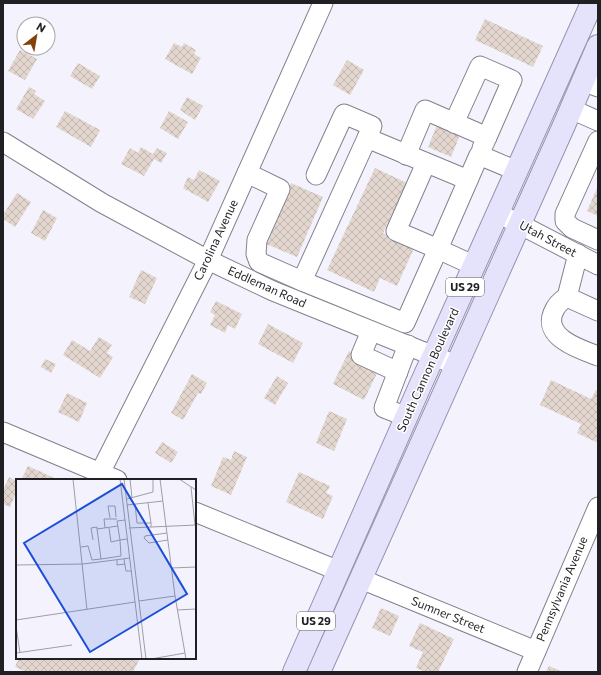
<svg xmlns="http://www.w3.org/2000/svg" width="601" height="675" viewBox="0 0 601 675" font-family="Commissioner,sans-serif">
<defs>
<pattern id="building-cross-hatch" width="8" height="8" patternUnits="userSpaceOnUse"><rect width="8" height="8" fill="#e2d6ce"/><path d="M0 0l8 8M0 8l8-8" fill="none" stroke="#c2b7b1"/></pattern>
</defs>
<rect width="100%" height="100%" fill="#f4f3fd"/>
<g fill="url(#building-cross-hatch)">
<polygon points="485,19 543,46 533,67 475,40"/>
<polygon points="174,43 182,47 184,43 196,50 194,54 201,58 192,74 165,59"/>
<polygon points="20,50 37,59 25,80 8,71"/>
<polygon points="347,60 364,70 350,95 333,85"/>
<polygon points="78,63 100,76 92,89 70,76"/>
<polygon points="29,87 36,91 34,94 45,101 33,119 16,109"/>
<polygon points="187,97 203,106 195,120 180,110"/>
<polygon points="65,111 100,130 91,147 56,127"/>
<polygon points="169,111 188,122 178,139 160,128"/>
<polygon points="437,125 460,135 451,157 428,147"/>
<polygon points="141,147 153,154 157,148 167,153 161,163 154,159 144,176 121,164 130,148 138,153"/>
<polygon points="375,168 407,183 383,233 414,248 397,286 380,278 374,292 327,270"/>
<polygon points="199,170 220,181 208,202 183,188 188,177 194,180"/>
<polygon points="291,183 323,197 297,257 264,243"/>
<polygon points="598,186 598,216 587,211"/>
<polygon points="17,193 31,202 15,227 3,219 3,215"/>
<polygon points="43,210 57,218 45,241 31,233"/>
<polygon points="141,270 157,278 145,304 129,297"/>
<polygon points="216,301 242,314 235,329 228,325 225,333 210,325 215,315 210,312"/>
<polygon points="268,324 303,343 293,363 258,344"/>
<polygon points="99,337 112,345 107,353 113,357 100,378 63,355 72,340 90,351"/>
<polygon points="349,351 380,367 364,400 333,384"/>
<polygon points="45,359 56,364 51,373 41,367"/>
<polygon points="192,374 207,383 201,394 198,393 183,420 171,413"/>
<polygon points="277,376 288,383 275,405 264,398"/>
<polygon points="551,380 591,399 596,390 598,391 598,443 577,433 581,424 540,405"/>
<polygon points="67,393 87,403 79,422 58,412"/>
<polygon points="329,411 347,419 334,451 316,443"/>
<polygon points="162,442 178,452 171,463 155,453"/>
<polygon points="234,451 247,457 231,495 211,486 223,457 231,460"/>
<polygon points="28,466 59,480 21,480"/>
<polygon points="299,472 330,486 326,493 333,496 323,519 286,502"/>
<polygon points="9,477 17,481 17,496 15,495 10,507 3,504 3,490"/>
<polygon points="381,608 399,616 390,636 372,628"/>
<polygon points="420,623 454,639 438,672 426,672 416,668 423,652 409,646"/>
<polygon points="19,658 140,658 133,672 27,672 15,667"/>
<polygon points="549,666 563,672 546,672"/>
</g>
<g fill="none" stroke-linecap="round" stroke-linejoin="round">
<g stroke="#82818d" stroke-width="21">
<g id="minor">
<polyline points="583,81 598,87"/>
<polyline points="571,109 598,121"/>
<polyline points="454,123 480,66 512,80 487,137"/>
<polyline points="598,141 565,214 565,221 572,228 598,240"/>
<polyline points="3,142 102,203 208,260 273,291 456,365"/>
<polyline points="406,155 425,110 487,137 482,148"/>
<polyline points="426,163 396,231 438,249 405,323 302,281 367,138 468,180"/>
<polyline points="247,173 280,189 257,240 256,254 259,262 302,281"/>
<polyline points="316,175 344,114 372,126 367,138"/>
<polyline points="498,213 598,265"/>
<polyline points="475,266 438,249 479,155 517,171"/>
<polyline points="567,297 578,254"/>
<path d="M598 311 567 297C560 301 556 305 553 313 543 338 582 350 598 356"/>
<polyline points="371,331 361,355 398,372"/>
<polyline points="407,417 384,408 408,345"/>
<polyline points="3,432 117,480"/>
<polyline points="100,473 208,260 323,3"/>
<polyline points="195,512 339,571"/>
<polyline points="361,579 536,651"/>
<polyline points="527,672 598,507"/>
</g>
</g>
<g stroke="#9591ae" stroke-width="24">
<g id="major">
<polyline points="294,672 420,386 592,3"/>
<polyline points="319,672 565,123 598,46"/>
</g>
</g>
<use href="#minor" stroke="#fff" stroke-width="19"/>
<use href="#major" stroke="#e5e2fb" stroke-width="22"/>
</g>
<g text-anchor="middle" stroke-width="3" stroke-linejoin="round" paint-order="stroke">
<g fill="#fff" stroke="#636266" stroke-width="1">
<rect x="446" y="278" width="38" height="18" rx="3"/>
<rect x="297" y="612" width="38" height="18" rx="3"/>
</g>
<g font-size="11" font-weight="bold" fill="#201f24">
<text x="465" y="291">US 29</text>
<text x="316" y="625">US 29</text>
</g>
<g font-size="12" fill="#201f24" stroke="#fff">
<text transform="translate(548 239) rotate(28)" y="4">Utah Street</text>
<text transform="translate(216 240) rotate(-65)" y="4">Carolina Avenue</text>
<text transform="translate(267 287) rotate(24)" y="4">Eddleman Road</text>
<text transform="translate(428 370) rotate(-66)" y="4">South Cannon Boulevard</text>
<text transform="translate(562 589) rotate(-67)" y="4">Pennsylvania Avenue</text>
<text transform="translate(448 615) rotate(22)" y="4">Sumner Street</text>
</g>
</g>
<g transform="translate(16 479)">
<rect width="180" height="180" fill="#f4f3fd"/>
<path fill="none" stroke="#9f9ea6" stroke-width="1" d="M57 0 71 131M104 0 126 180M108 0 130 180M114 0 116 19M144 0 159 117 170 180M163 0 180 11M175 8 179 46M111 20 137 13V0M132 24 135 44M119 25 121 44H135V48M111 26 147 22M94 39 92 27H99L100 38M109 41 101 42 104 61 111 60M89 49 88 40H101M93 49 95 63 104 61 105 77 85 80 81 50 102 47M113 49 180 46M151 54 129 57 128 59 133 64 152 61M77 61 75 49 81 48V50M65 68 72 67 76 81 85 80M108 80 110 92H115M101 81V86L109 85M0 86 67 85 114 79M155 89 180 88M123 122 159 117M161 131 180 130M0 141 119 123M0 147 4 174M0 174 56 166M135 180 169 174"/>
<path fill="#1d4ed8" fill-opacity="0.15" stroke="#1d4ed8" stroke-width="2" d="M106 5 171 115 74 173 8 64Z"/>
<rect width="180" height="180" fill="none" stroke="#201f24" stroke-width="2"/>
</g>
<rect width="601" height="675" fill="none" stroke="#201f24" stroke-width="8"/>
<g transform="translate(36 36) rotate(31)"><circle r="19" fill="#ffffff" stroke="#a6a5a7"/>
<path d="M0-3L7 15L0 10L-7 15Z" fill="#82420a"/>
<text y="-6" font-size="11" font-weight="bold" text-anchor="middle" fill="#201f24">N</text>
</g>
</svg>
